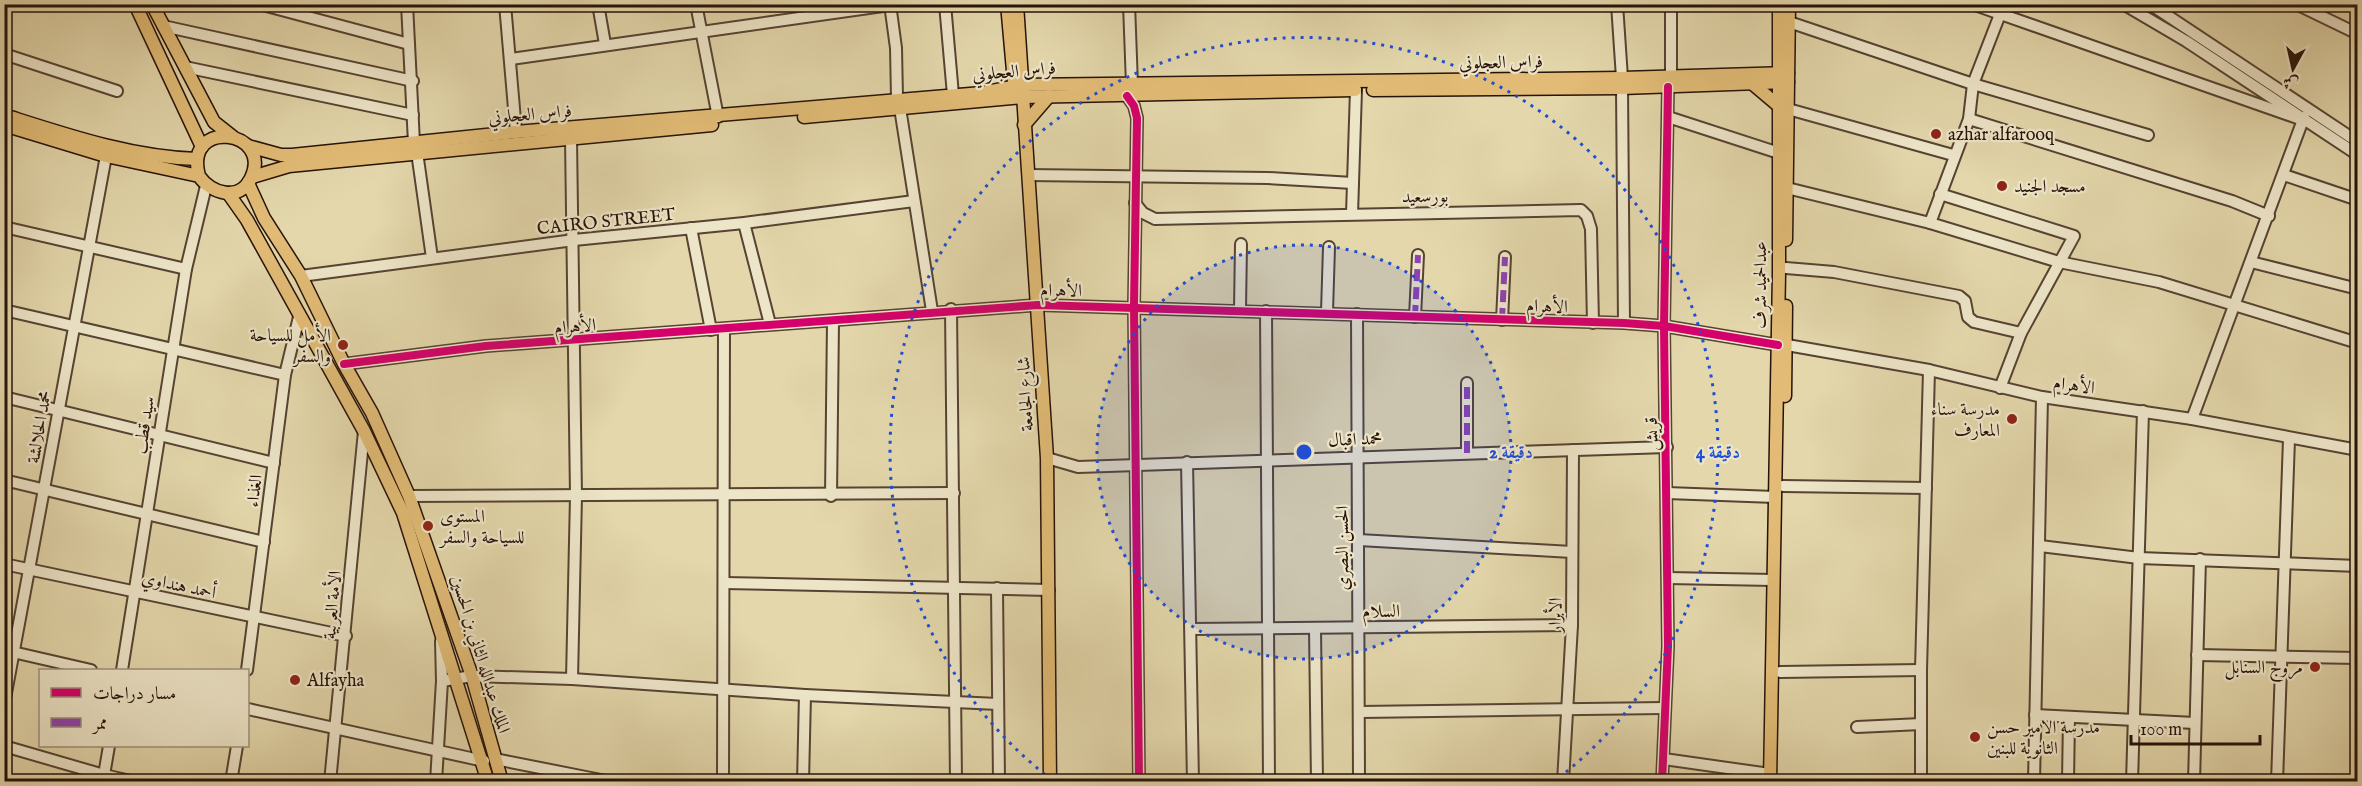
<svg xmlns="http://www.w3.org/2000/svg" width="2362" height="786" viewBox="0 0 2362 786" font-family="'IM FELL English',Amiri,serif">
<rect width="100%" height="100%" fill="#e3d7ab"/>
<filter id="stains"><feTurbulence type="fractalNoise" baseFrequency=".00333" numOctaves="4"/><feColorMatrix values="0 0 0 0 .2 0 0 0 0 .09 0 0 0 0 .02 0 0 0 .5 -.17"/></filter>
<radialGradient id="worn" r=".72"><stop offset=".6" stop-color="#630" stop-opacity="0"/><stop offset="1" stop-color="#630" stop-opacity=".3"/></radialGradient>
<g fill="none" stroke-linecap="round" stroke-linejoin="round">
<g stroke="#564332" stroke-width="14">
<g id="minor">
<polyline points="259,4 409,44"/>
<polyline points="407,4 414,143"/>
<polyline points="505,4 516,132"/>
<polyline points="598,4 605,44"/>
<polyline points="696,4 718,117"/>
<polyline points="890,4 896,48 897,98"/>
<polyline points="945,4 953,95"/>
<polyline points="1129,4 1132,85"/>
<polyline points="1617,4 1622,78"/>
<polyline points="1972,4 2303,120"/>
<polyline points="2123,4 2186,41 2358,155"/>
<polyline points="2150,4 2358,142"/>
<polyline points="2296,4 2358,34"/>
<polyline points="1789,22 1973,84 2148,135"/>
<polyline points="163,26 413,81"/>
<polyline points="4,54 117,91"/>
<polyline points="511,59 890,5"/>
<polyline points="185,67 413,115"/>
<polyline points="1671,77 1671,4"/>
<polyline points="1622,88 1624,323"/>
<polyline points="1127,96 1134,106 1137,118 1134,306 1139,782"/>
<polyline points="900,108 932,311"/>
<polyline points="1788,109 1953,155"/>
<polyline points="1668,117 1779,153"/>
<polyline points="1969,119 2232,201 2269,216"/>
<polyline points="571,139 576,496 572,679"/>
<polyline points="417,152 432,258"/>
<polyline points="1028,175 1268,178 1353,183"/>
<polyline points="2284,175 2358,200"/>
<polyline points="1779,186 1930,223 2059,262 2159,282 2358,343"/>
<polyline points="1940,194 2074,236 2021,333 2000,388"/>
<polyline points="1135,203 1143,213 1155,219 1581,210 1587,216 1591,229 1593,323"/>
<polyline points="1352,214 1356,90"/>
<polyline points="744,223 770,324"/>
<polyline points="1930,223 1969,119 1973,84 2004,4"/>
<polyline points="4,227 186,269"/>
<polyline points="691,228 711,330"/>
<polyline points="2251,262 2358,289"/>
<polyline points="1786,268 1834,272 1959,296 1965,301 1968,317 1974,322 2021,333"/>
<polyline points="301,276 574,240 744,223 914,201"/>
<polyline points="951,309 956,782"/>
<polyline points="1240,309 1241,244"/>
<polyline points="4,310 285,375"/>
<polyline points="1266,311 1269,782"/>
<polyline points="1327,312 1329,247"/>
<polyline points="1357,314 1359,782"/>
<polyline points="1415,317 1418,255"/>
<polyline points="1502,320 1505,257"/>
<polyline points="1787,345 1929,370 2042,397 2192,419 2358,450"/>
<polyline points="344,364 486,346 1038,305 1624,323 1664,326 1778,345"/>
<polyline points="4,397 274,463"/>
<polyline points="2192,419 2304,117"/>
<polyline points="1467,453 1467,383"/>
<polyline points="1047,458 1078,467 1667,447"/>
<polyline points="1187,462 1193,782"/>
<polyline points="4,480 264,542"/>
<polyline points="1783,486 1926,488"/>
<polyline points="1667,493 1775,497"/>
<polyline points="409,496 954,493"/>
<polyline points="831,496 833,321"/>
<polyline points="1359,540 1572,552"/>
<polyline points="2040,546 2139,558 2358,566"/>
<polyline points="4,564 346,636"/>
<polyline points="1668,578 1773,580"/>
<polyline points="724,583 1049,590"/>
<polyline points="997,588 999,782"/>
<polyline points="1191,629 1572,625"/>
<polyline points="1315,629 1317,782"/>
<polyline points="4,650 91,670"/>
<polyline points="2197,655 2358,658"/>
<polyline points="122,670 186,269 206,186"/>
<polyline points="247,670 285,375 299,317"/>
<polyline points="1780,672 1921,670"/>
<polyline points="442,681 472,676 572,679 805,695 998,704"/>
<polyline points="4,704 106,156"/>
<polyline points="248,709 484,761"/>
<polyline points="1360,712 1665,708"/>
<polyline points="2035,715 2195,723"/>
<polyline points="1857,727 1921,724"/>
<polyline points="4,746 104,775 135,782"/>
<polyline points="495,759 611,782"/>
<polyline points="1664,759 1770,774"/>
<polyline points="103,781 109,746"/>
<polyline points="231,782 237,746"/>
<polyline points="330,782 364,431"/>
<polyline points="436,782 442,681 441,641"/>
<polyline points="723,782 724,329"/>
<polyline points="803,782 805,695"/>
<polyline points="1563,782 1572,625 1573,450"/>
<polyline points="1662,782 1668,646 1664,326 1668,87"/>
<polyline points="1921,782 1921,670 1929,370"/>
<polyline points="2034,782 2042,397"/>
<polyline points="2068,782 2069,717"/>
<polyline points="2132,782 2143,411"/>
<polyline points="2194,782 2200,559"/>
<polyline points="2277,782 2289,439"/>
</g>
</g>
<g stroke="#271209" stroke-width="15">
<g id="major">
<polyline points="135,4 202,147"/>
<polyline points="152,4 214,122 233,137"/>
<polyline points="1007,4 1015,93"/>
<polyline points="1017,4 1047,458 1050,782"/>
<polyline points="1754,85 1780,107"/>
<polyline points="1373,90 1622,88 1788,82"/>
<path d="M4 115C67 135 131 157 197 159"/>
<polyline points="804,117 1023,97 1355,90"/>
<path d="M4 125 106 156 199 176C211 194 240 202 251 178 274 130 183 117 199 176"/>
<polyline points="1024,125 1049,96"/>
<polyline points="248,146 281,155 292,155 516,132 982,93 1021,85 1622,78 1788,73"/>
<polyline points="252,177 289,166 712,125"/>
<polyline points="248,183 264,218 301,276 344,364 372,413 409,496 472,676 502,782"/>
<polyline points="228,193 247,220 364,431 403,513 488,782"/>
<polyline points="1786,240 1789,4"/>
<polyline points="1785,396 1786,306"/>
<polyline points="1770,782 1779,273 1779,4"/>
</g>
</g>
<use href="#minor" stroke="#ede5c8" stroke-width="10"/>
<use href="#major" stroke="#e2bc76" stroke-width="12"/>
<g stroke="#8e44ad" stroke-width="6" stroke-dasharray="12 6" stroke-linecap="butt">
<polyline points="1415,317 1418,255"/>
<polyline points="1502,320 1505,257"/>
<polyline points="1467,453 1467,383"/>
</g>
<g stroke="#ede5c8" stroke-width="11">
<g id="cycleway">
<polyline points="1127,96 1134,106 1137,118 1134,306 1139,782"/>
<polyline points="344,364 486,346 1038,305 1624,323 1664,326 1778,345"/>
<polyline points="1662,782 1668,646 1664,326 1668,87"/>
</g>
</g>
<use href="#cycleway" stroke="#d6006c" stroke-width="8"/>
</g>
<circle cx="1304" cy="452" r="207" fill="#1d4ed8" fill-opacity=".12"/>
<g fill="none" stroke="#1d4ed8" stroke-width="3" stroke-dasharray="3 6">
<circle cx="1304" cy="452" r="207"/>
<path d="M1052 780A414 414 0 1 1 1556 780"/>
</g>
<g fill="#8f2418" stroke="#ede5c8" stroke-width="2">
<circle cx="1936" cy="134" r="6"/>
<circle cx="2002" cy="186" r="6"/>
<circle cx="343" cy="345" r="6"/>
<circle cx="2012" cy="419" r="6"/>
<circle cx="428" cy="526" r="6"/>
<circle cx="2315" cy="667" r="6"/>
<circle cx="295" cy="680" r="6"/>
<circle cx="1975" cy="737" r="6"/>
</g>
<g text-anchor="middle" stroke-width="4.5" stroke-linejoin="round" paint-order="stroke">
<g font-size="18" fill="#271209" stroke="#ede5c8">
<text transform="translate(1501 62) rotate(-1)" y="6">فراس العجلوني</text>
<text transform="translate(1014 71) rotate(-5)" y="6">فراس العجلوني</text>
<text transform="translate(530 114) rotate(-5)" y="6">فراس العجلوني</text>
<text transform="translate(1425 196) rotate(-1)" y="6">بورسعيد</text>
<text transform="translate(606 221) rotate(-6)" y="6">CAIRO STREET</text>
<text transform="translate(1760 285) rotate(-90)" y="6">عبدالحميد شرف</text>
<text transform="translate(1061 290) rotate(1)" y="6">الأهرام</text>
<text transform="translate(1547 306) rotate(2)" y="6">الأهرام</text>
<text transform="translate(575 326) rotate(-4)" y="6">الأهرام</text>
<text transform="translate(2074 385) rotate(8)" y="6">الأهرام</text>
<text transform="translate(1025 394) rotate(-93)" y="6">شارع الجامعة</text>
<text transform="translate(144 425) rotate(-81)" y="6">سيد قطب</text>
<text transform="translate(39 427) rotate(-80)" y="6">محمد الحلالشة</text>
<text transform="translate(1651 434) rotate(-91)" y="6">قريش</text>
<text transform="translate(1355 439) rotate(-2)" y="6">محمد اقبال</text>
<text transform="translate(254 491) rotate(-83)" y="6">الغذاء</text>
<text transform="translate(1342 548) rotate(-90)" y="6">الحسن البصري</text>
<text transform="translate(179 585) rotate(12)" y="6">أحمد هنداوي</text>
<text transform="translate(332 605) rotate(-85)" y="6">الأمة العربية</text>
<text transform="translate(1381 611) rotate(-1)" y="6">السلام</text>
<text transform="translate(1555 615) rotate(-89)" y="6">الأبرار</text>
<text transform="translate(481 654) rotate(73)" y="6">الملك عبدالله الثاني بن الحسين</text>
</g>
<g font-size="18" fill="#271209" stroke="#ede5c8" text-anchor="start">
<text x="1948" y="140">azhar alfarooq</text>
<text x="2014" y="192">مسجد الجنيد</text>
<text x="331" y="341" text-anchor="end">الأمل للسياحة<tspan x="331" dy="21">والسفر</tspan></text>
<text x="2000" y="415" text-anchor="end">مدرسة سناء<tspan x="2000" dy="21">المعارف</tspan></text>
<text x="440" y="522">المستوى<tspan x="440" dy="21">للسياحة والسفر</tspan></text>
<text x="2303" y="673" text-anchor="end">مروج السنابل</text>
<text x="307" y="686">Alfayha</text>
<text x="1987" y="733">مدرسة الامير حسن<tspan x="1987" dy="21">الثانوية للبنين</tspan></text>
</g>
</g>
<circle cx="1304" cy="452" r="9" fill="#1d4ed8" stroke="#ede5c8" stroke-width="3"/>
<g font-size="18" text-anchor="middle" font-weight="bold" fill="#1d4ed8" stroke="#ede5c8" stroke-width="4.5" stroke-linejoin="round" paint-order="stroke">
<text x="1511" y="458">2 دقيقة</text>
<text x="1718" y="458">4 دقيقة</text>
</g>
<rect width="2362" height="786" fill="none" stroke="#e3d7ab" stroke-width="24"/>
<rect x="6" y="6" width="2350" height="774" fill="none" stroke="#271209" stroke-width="3"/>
<rect x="12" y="12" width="2338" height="762" fill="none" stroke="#271209" stroke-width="1.5"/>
<rect x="39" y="669" width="210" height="78" fill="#ede5c8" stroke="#9e917c" stroke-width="1.5"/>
<rect x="51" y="688" width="30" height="9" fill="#d6006c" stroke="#9e917c" stroke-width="1.5"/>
<text x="93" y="699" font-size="18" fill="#271209">مسار دراجات</text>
<rect x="51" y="718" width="30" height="9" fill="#8e44ad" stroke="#9e917c" stroke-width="1.5"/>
<text x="93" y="729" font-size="18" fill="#271209">ممر</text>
<g transform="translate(2293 69) rotate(188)" stroke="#ede5c8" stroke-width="4.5" paint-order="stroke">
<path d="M0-4.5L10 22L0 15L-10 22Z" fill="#271209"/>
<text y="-9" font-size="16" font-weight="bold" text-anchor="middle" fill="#271209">ش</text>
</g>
<path d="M2131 735v9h129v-9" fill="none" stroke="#271209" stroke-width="3"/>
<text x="2140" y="735" font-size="18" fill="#271209" stroke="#ede5c8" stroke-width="4.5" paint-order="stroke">100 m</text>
<rect width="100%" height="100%" filter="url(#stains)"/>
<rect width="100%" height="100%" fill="url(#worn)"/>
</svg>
